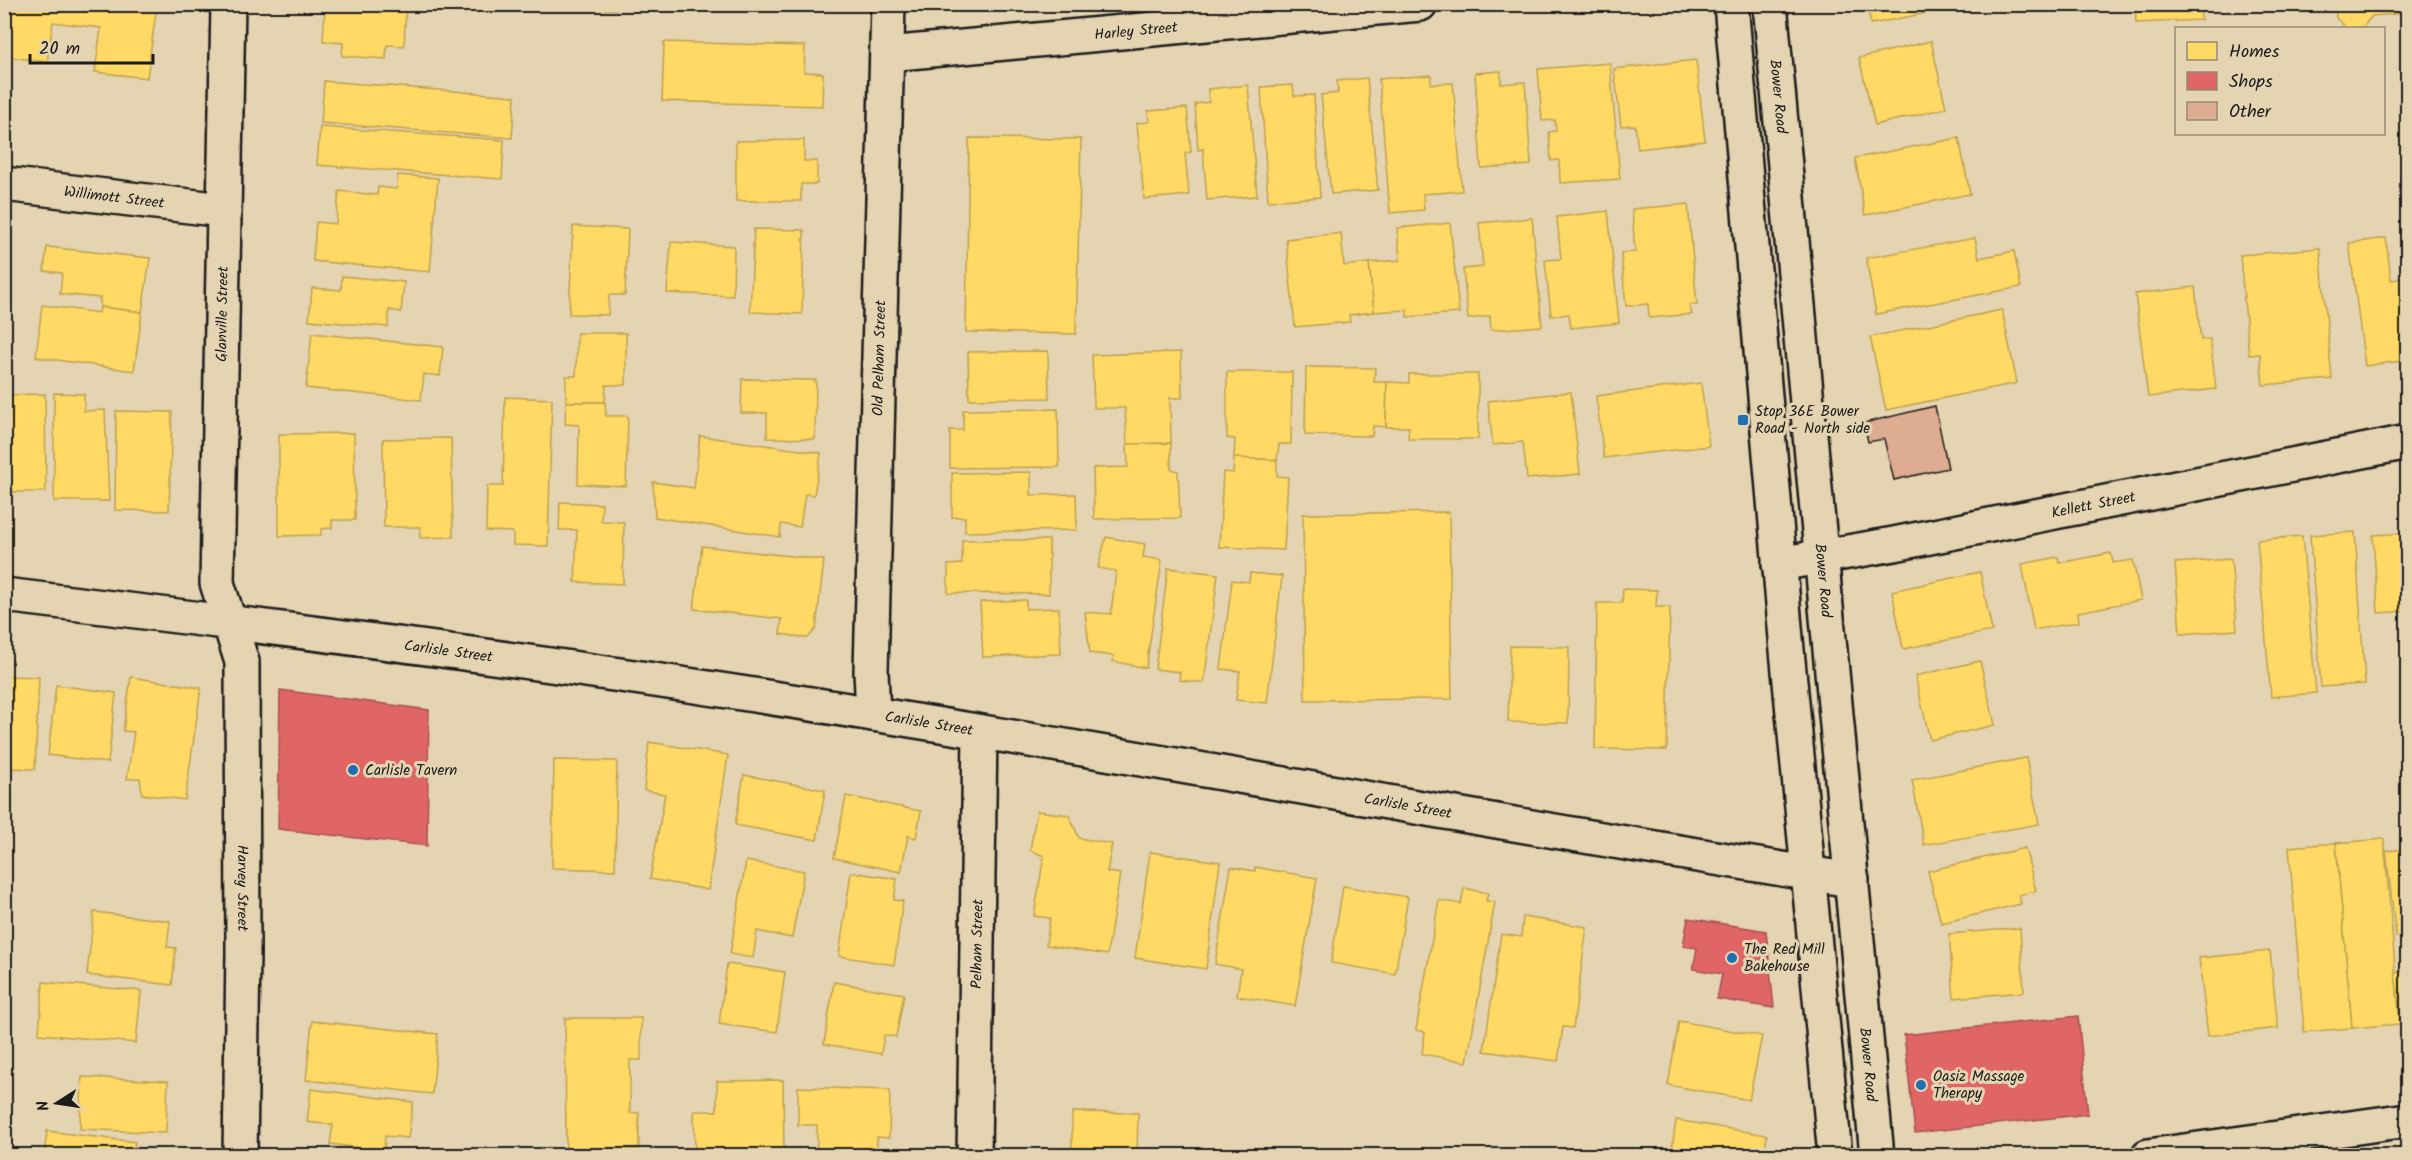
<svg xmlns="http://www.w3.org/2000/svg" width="2412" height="1160" viewBox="0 0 2412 1160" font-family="Kalam,sans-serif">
<rect width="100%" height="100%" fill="#e5d4b1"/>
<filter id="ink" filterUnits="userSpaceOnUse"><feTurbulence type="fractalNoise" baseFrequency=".0167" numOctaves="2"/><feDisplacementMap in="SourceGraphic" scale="12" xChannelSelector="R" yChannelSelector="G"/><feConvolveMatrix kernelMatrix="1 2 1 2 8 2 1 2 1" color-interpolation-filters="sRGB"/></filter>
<g filter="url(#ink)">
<g fill="#ffd966" stroke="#bba050" stroke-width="1.5">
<polygon points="10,4 157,4 147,78 95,72 101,28 53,22 47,62 4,56"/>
<polygon points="325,4 406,4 404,46 387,45 386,59 342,56 343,43 323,41"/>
<polygon points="591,4 754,4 754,10 591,9"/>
<polygon points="1867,4 1963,4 1963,6 1871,24"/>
<polygon points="2135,4 2200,4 2201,20 2136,23"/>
<polygon points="2335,4 2408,4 2408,13 2372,16 2363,27 2346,28 2336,18"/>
<polygon points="1931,41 1946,108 1875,125 1859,58"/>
<polygon points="664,42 805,46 804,72 823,73 822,106 662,101"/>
<polygon points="1696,60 1705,141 1638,149 1635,125 1621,126 1614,69"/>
<polygon points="1610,63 1620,179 1560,183 1559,160 1551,161 1549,132 1556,131 1555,120 1542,121 1538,69"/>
<polygon points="1501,71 1501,84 1525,82 1531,165 1481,168 1475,73"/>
<polygon points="1431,75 1431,84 1453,83 1462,191 1423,194 1424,210 1390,213 1379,79"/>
<polygon points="1367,78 1378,190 1331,194 1321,95 1338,93 1337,81"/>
<polygon points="324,81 515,96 512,138 321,123"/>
<polygon points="1248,85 1257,196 1207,200 1203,149 1198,150 1195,104 1209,102 1208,89"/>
<polygon points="1293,85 1294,96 1314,95 1320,197 1268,201 1261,87"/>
<polygon points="1187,108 1191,152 1185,153 1189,195 1144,199 1137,123 1149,122 1148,111"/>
<polygon points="320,127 504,140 502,179 317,165"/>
<polygon points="969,138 1081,139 1076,334 966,332"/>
<polygon points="1959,138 1970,194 1865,215 1855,158"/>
<polygon points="804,140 804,161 817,161 817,184 801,184 801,201 736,201 736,141"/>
<polygon points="398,175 438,178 430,272 313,261 316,222 336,224 339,191 377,195 378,187 397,189"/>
<polygon points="1688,204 1697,305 1689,305 1692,314 1649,318 1648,304 1626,306 1621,253 1635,252 1632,209"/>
<polygon points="1608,211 1619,323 1571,328 1569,314 1551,316 1545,260 1561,259 1557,217"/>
<polygon points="1532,218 1542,326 1491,330 1490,316 1468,319 1463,269 1483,267 1479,223"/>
<polygon points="1450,223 1459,313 1407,317 1407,310 1374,312 1369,263 1400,260 1397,228"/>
<polygon points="573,226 628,229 625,295 609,295 608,315 569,314"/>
<polygon points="754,229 804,230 802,314 750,312"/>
<polygon points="1341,233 1344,266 1369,263 1374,312 1349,315 1350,322 1295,327 1286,239"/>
<polygon points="1975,238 1979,258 2014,251 2021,287 1876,314 1866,258"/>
<polygon points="2386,238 2391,280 2408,278 2408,360 2365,366 2349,243"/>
<polygon points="671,242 734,246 733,296 667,293"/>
<polygon points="47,247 150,258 142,312 100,307 100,298 60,294 62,273 44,271"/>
<polygon points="2320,248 2332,379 2263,385 2260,354 2249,355 2240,255"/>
<polygon points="4,258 10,258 4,310"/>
<polygon points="342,276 404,282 401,312 389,310 388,327 309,320 312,288 341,290"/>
<polygon points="2195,287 2201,340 2210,339 2216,389 2148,397 2135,294"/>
<polygon points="42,305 99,313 100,307 142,312 134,371 36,357"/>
<polygon points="2002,310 2017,383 1886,410 1870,337"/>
<polygon points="312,333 443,347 440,376 424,374 421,400 306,388"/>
<polygon points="577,333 626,333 626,385 606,385 605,402 566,402 566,376 576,376"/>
<polygon points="1048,351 1049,398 969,399 968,352"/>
<polygon points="1181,352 1182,398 1170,398 1171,443 1127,444 1125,408 1094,408 1092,355"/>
<polygon points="1306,367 1375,368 1374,382 1387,382 1386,427 1373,426 1372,436 1305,435"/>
<polygon points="1227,372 1292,372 1291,444 1279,444 1277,460 1234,458 1235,439 1227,438"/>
<polygon points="1409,374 1478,374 1478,439 1408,439 1409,427 1386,427 1387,382 1409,383"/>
<polygon points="742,379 816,380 815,439 767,438 767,413 741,413"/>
<polygon points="1701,383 1709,446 1604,458 1596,396"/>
<polygon points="1571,392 1580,474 1527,479 1523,442 1493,445 1488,401"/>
<polygon points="54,393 84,394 84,411 105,410 109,501 54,501"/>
<polygon points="45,394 46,492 4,492 4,395"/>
<polygon points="505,397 552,399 548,546 513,545 513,532 486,531 487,486 503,486"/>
<polygon points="566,402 605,402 606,416 628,416 626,486 578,484 579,425 565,424"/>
<polygon points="1058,409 1059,467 950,468 950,430 963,430 963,410"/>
<polygon points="116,411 172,412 169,511 115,510"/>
<polygon points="354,433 355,520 332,520 332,528 321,529 321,535 279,536 279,434"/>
<polygon points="700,436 821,453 814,495 805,494 800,527 781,524 780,537 655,517 653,482 694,488"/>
<polygon points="451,438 453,537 420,538 420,527 384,527 383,439"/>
<polygon points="1171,443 1171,469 1178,471 1180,518 1094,519 1093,468 1128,467 1127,444"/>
<polygon points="1234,458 1277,460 1277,476 1288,477 1284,550 1219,547 1223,472 1233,473"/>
<polygon points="1031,472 1031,495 1076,494 1077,530 965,532 965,517 952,517 952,473"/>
<polygon points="560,502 602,504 601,521 624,522 623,584 575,582 577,530 559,530"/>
<polygon points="1449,512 1452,699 1305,700 1303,514"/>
<polygon points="2355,532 2365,684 2321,687 2310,535"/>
<polygon points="2408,533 2408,611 2378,613 2373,535"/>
<polygon points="2302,536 2316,693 2271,697 2257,540"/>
<polygon points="1106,537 1145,544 1143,557 1162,560 1146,668 1112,661 1114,656 1090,653 1085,612 1111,614 1116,571 1098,568"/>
<polygon points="962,540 1049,540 1049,594 948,593 948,565 962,564"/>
<polygon points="702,546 824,560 816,629 808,638 780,634 782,619 694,609"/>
<polygon points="2111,553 2113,563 2133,560 2141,600 2078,612 2079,622 2034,630 2022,564 2058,557 2059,563"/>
<polygon points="2231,559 2237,630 2180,634 2175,563"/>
<polygon points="1168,568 1218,574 1204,683 1179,680 1180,672 1155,669"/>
<polygon points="1980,572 1992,631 1903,649 1892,591"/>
<polygon points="1250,573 1282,576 1267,703 1236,700 1240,671 1221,669 1232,580 1249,582"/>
<polygon points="1623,589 1657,590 1656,607 1670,607 1667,750 1595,749 1597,603 1622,603"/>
<polygon points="1026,600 1026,609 1059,608 1061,654 983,657 980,602"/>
<polygon points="1510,646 1569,647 1568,723 1508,722"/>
<polygon points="1980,661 1995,725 1930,740 1915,676"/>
<polygon points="4,676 39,677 35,769 4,768"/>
<polygon points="131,677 201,688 185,800 142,794 140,778 127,779 134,732 123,731"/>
<polygon points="56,685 116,693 108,763 48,755"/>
<polygon points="649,742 728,755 708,890 650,879 665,794 644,790"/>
<polygon points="2026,758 2039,824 1924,845 1912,780"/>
<polygon points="554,760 617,761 615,870 552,868"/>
<polygon points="744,775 825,790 817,840 735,825"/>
<polygon points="846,796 921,811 916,838 908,836 901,872 834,858"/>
<polygon points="1037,811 1069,815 1079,838 1112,844 1107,872 1120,874 1107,955 1046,945 1050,918 1034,916 1044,856 1030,850"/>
<polygon points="2384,839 2400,1024 2352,1028 2336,843"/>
<polygon points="2336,843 2352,1028 2304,1032 2289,847"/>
<polygon points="2025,848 2036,891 2019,895 2021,904 1941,923 1928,871"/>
<polygon points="2408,849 2408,936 2396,937 2386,851"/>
<polygon points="1150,852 1220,862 1206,969 1135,958"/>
<polygon points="746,861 804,871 792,938 757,931 753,958 730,954"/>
<polygon points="1231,867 1255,871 1255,867 1317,878 1295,1006 1237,996 1241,969 1215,964"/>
<polygon points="851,872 897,879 894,900 903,901 894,965 839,956"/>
<polygon points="1343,886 1408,897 1395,974 1331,963"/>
<polygon points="1464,888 1488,893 1486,901 1495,902 1467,1062 1422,1054 1425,1032 1416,1030 1439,900 1461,904"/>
<polygon points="94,912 170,921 167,947 176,948 172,985 87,975"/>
<polygon points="1523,917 1587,927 1573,1028 1563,1027 1558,1061 1484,1051 1501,934 1521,937"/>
<polygon points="2020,928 2024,992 1954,998 1949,934"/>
<polygon points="2270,951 2278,1028 2208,1036 2199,958"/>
<polygon points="727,964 785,972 777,1032 719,1024"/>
<polygon points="2408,971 2408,1016 2400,1017 2395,972"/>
<polygon points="43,982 141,991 136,1043 39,1034"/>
<polygon points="834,982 904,994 896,1037 884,1035 881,1054 824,1044"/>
<polygon points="565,1018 641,1018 641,1060 630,1060 630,1113 639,1113 639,1149 566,1149"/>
<polygon points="312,1021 438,1034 432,1094 306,1080"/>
<polygon points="1679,1021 1762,1036 1749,1100 1668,1085"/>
<polygon points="82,1077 168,1081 166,1133 80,1129"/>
<polygon points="783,1080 784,1156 695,1156 694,1111 717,1111 717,1081"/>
<polygon points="798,1087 890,1090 889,1138 877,1137 877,1156 817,1155 817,1125 798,1125"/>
<polygon points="311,1089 413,1102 408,1138 385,1136 384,1151 330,1144 333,1125 307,1122"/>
<polygon points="1072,1112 1138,1113 1137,1156 1072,1156"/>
<polygon points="1676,1120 1767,1135 1764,1156 1671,1156"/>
<polygon points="47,1131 135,1142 133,1151 160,1156 44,1156"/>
</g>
<g fill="#e06666" stroke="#a55050" stroke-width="1.5">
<polygon points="280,690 429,710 427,846 278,829"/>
<polygon points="1688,918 1766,931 1774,1008 1717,999 1722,974 1693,969 1697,948 1683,946"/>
<polygon points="2078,1016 2088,1114 1915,1133 1904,1035"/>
</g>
<polygon fill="#deac90" stroke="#1c1c1c" stroke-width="1.5" points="1935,406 1948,468 1894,480 1884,439 1868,442 1864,423"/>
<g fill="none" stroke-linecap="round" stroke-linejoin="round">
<g stroke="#1c1c1c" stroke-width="38">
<g id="minor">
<path id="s1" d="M228 4 217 583 242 662 243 952 240 1156"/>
<path id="s2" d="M888 54 1420 4"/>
<path id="s3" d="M4 184 223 210"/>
<path id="s4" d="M1779 564 1894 544 2408 442"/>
<path id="s5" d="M873 714 871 671 888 4"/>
<path id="s6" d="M974 1156 980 732"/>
<polyline points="2148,1156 2408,1120"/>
</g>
</g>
<g stroke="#1c1c1c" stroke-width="38">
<g id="tertiary">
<path id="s7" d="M4 595C297 630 589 667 879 715 1204 767 1527 830 1852 880"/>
</g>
</g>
<g stroke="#1c1c1c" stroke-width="38">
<g id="secondary">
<polyline points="1731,4 1787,650 1835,1156"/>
<path id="s8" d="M1770 4 1877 1156"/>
</g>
</g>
<use href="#minor" stroke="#e5d4b1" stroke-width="33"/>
<use href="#tertiary" stroke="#e5d4b1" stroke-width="33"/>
<use href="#secondary" stroke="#e5d4b1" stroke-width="33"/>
</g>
</g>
<g fill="#1f6fb2" stroke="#e5d4b1" stroke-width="2">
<rect x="1737" y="414" width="12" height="12" rx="3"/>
<circle cx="353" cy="770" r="6"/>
<circle cx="1732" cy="958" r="6"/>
<circle cx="1921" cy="1085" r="6"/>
</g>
<g text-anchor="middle" stroke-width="6" stroke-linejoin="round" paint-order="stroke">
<g font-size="15" fill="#1c1c1c" stroke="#e5d4b1">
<text dy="5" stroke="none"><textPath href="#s2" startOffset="249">Harley Street</textPath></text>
<text dy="5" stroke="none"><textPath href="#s8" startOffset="93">Bower Road</textPath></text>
<text dy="5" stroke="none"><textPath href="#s3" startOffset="111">Willimott Street</textPath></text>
<text transform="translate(222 314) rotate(-89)" y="5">Glanville Street</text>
<text dy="5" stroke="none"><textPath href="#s5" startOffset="356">Old Pelham Street</textPath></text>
<text dy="5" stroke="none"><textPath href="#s4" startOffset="320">Kellett Street</textPath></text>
<text dy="5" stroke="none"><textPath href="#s8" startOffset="579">Bower Road</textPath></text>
<text dy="5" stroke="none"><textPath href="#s7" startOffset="448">Carlisle Street</textPath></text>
<text dy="5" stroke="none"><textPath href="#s7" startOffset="934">Carlisle Street</textPath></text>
<text dy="5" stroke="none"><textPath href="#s7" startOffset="1420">Carlisle Street</textPath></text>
<text dy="5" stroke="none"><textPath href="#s1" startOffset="888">Harvey Street</textPath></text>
<text dy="5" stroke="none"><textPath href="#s6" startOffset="212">Pelham Street</textPath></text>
<text dy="5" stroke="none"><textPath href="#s8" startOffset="1065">Bower Road</textPath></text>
</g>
<g font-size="15" fill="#1c1c1c" stroke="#e5d4b1" text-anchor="start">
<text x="1755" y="416">Stop 36E Bower<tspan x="1755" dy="17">Road - North side</tspan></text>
<text x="365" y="775">Carlisle Tavern</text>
<text x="1744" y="954">The Red Mill<tspan x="1744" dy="17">Bakehouse</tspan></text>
<text x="1933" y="1081">Oasiz Massage<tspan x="1933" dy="17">Therapy</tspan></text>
</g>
</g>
<rect width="2412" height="1160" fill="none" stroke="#e5d4b1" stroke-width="24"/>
<rect x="12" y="12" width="2388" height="1136" fill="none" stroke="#1c1c1c" stroke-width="2" filter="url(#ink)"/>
<rect x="2175" y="27" width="210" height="108" fill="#e5d4b1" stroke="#958a75" stroke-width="1.5"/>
<rect x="2187" y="42" width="30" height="18" fill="#ffd966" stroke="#958a75" stroke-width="1.5"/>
<text x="2229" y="57" font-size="18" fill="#1c1c1c">Homes</text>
<rect x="2187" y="72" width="30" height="18" fill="#e06666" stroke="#958a75" stroke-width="1.5"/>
<text x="2229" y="87" font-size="18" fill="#1c1c1c">Shops</text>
<rect x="2187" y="102" width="30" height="18" fill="#deac90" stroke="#958a75" stroke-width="1.5"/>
<text x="2229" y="117" font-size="18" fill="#1c1c1c">Other</text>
<g transform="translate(57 1103) rotate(258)" stroke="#e5d4b1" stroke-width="4.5" paint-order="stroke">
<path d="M0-4.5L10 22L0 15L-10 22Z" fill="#1c1c1c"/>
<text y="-9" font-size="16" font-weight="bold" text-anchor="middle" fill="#1c1c1c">N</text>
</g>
<path d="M30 54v9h123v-9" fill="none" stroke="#1c1c1c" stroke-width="3"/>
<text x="39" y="54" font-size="18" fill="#1c1c1c" stroke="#e5d4b1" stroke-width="4.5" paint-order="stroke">20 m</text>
</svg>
